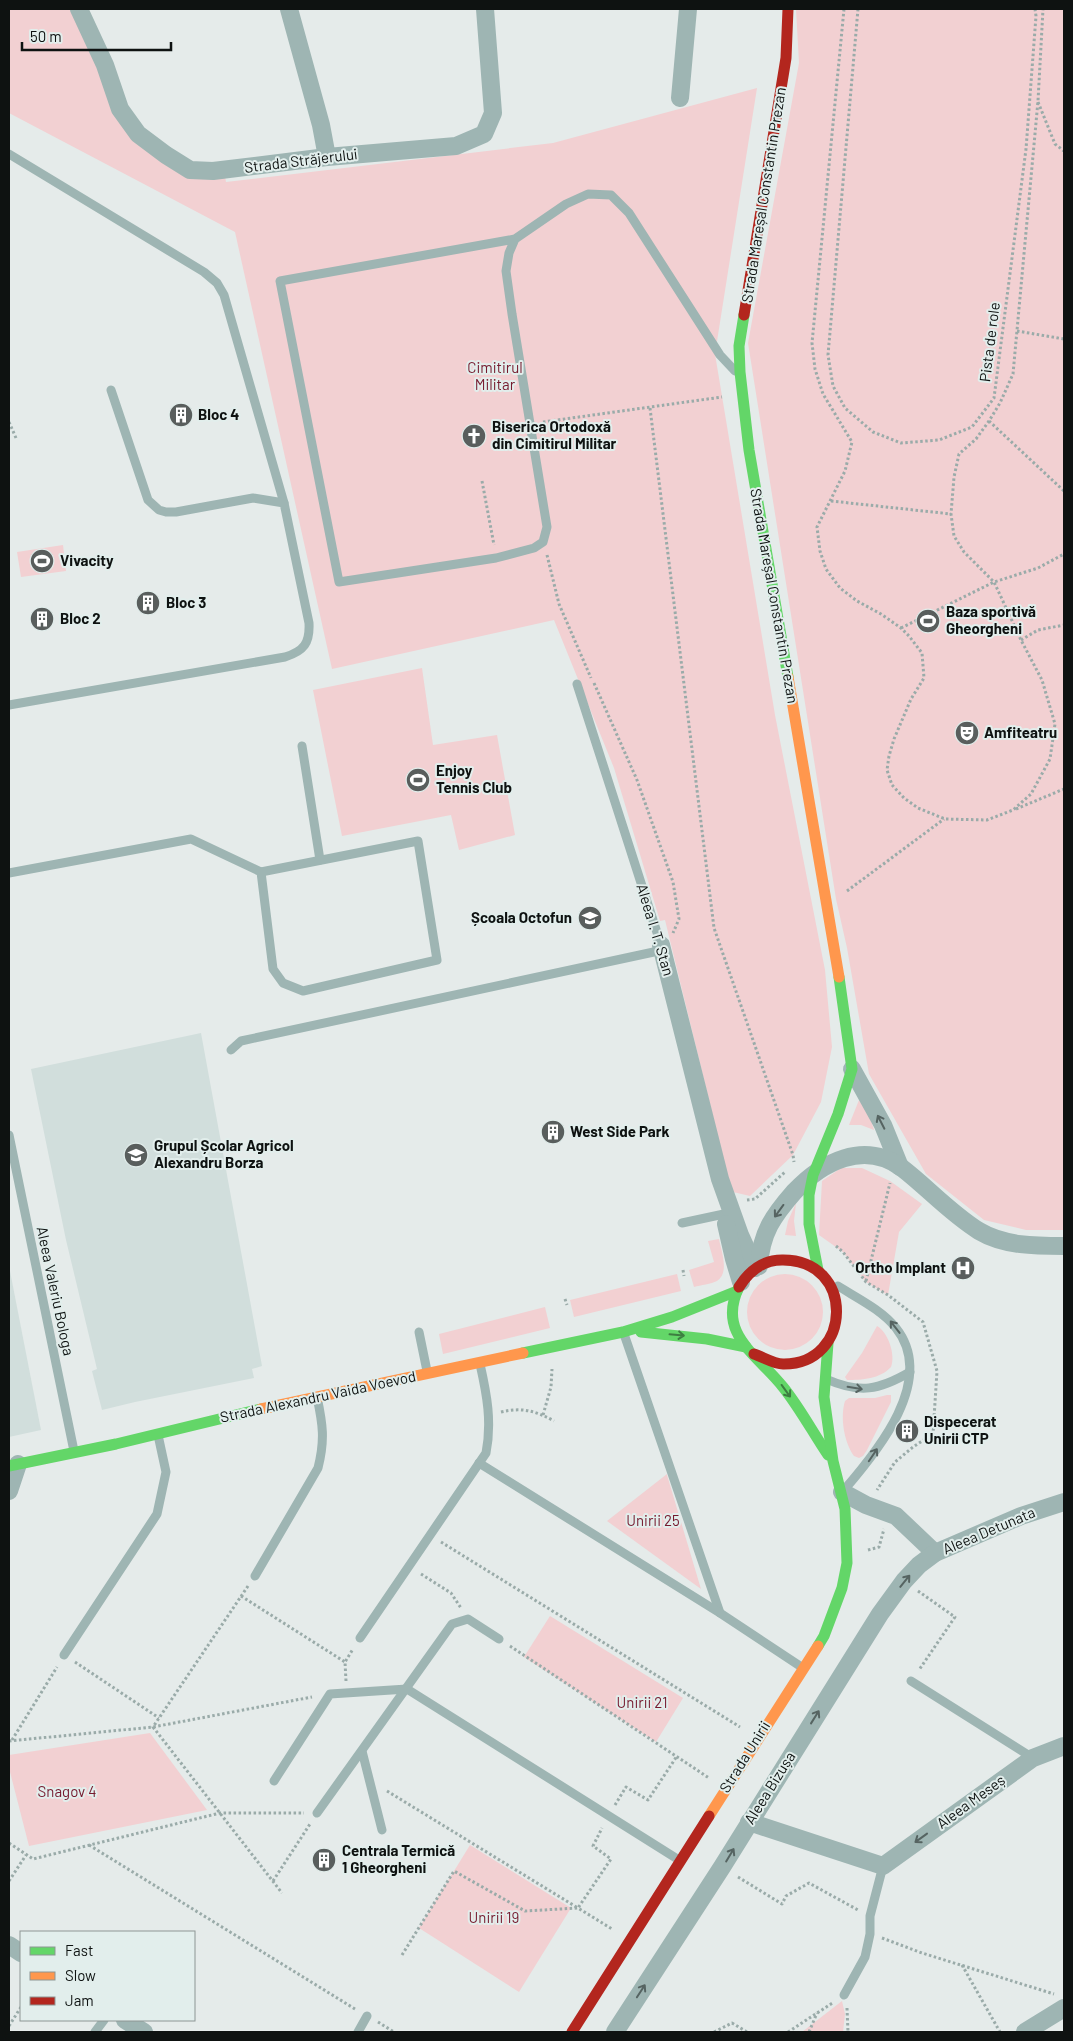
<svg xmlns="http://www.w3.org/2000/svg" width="1073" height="2041" viewBox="0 0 1073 2041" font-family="Barlow,sans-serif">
<rect width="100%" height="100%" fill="#e5ebea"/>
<g fill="#d1dedc">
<polygon points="201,1033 262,1366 252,1369 254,1378 135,1402 102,1410 92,1371 97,1369 66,1240 31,1069"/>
<polygon points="9,1266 41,1430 9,1437"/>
</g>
<g fill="#f2d0d2">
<polygon points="9,9 81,9 120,109 190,170 224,170 226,182 553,143 757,88 715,354 775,715 825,970 832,1047 821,1102 793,1155 750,1196 733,1192 727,1174 665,920 660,921 614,768 554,620 332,669 235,232 9,113"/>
<polygon points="796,9 1064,9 1064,1230 1026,1230 984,1220 926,1174 869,1074 847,948 836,899 748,343 799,63"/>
<polygon points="63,545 66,571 21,577 17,552"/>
<polygon points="422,668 433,745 497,735 515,835 459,850 451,815 342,836 313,690"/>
<polygon points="859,1100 869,1114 874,1130 861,1125 849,1125"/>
<polygon points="841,1168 862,1168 890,1181 922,1204 899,1232 888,1295 866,1282 843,1252 819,1235 822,1181"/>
<polygon points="796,1203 794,1221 796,1236 785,1235 788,1221"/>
<path d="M719 1239C721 1250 730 1273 717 1281 711 1284 701 1285 694 1287L689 1270 714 1262 708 1241Z"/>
<circle cx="785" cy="1312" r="38"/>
<polygon points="677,1274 681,1291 574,1317 570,1300"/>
<polygon points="545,1307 550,1328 443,1354 439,1334"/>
<path d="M877 1326C888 1332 896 1355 891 1367 880 1379 862 1380 847 1380L845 1377 862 1353Z"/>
<path d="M887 1395H891V1402L867 1450 863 1456 859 1458 854 1456C844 1442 840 1417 845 1401L849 1398H875Z"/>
<polygon points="667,1474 667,1475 701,1589 607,1521"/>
<polygon points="550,1616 683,1698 656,1742 524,1657"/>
<polygon points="150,1733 207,1810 29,1846 9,1768 9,1755"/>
<polygon points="470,1845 571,1908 519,1992 419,1928"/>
<polygon points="842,2001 845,2014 843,2032 802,2032"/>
</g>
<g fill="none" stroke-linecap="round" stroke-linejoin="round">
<g stroke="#9aaba9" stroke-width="3" stroke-dasharray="2.5 2.5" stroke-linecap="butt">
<polyline points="844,9 812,343 815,369 823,394 852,442 845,471 817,527 820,551 826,569 840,588 857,601 881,614 901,628 909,636 922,653 924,678 911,699 894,739 889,756 887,770 892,785 904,798 918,808 945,819 987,820 1013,810 1031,794 1050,759 1055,724 1042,680 1021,640 994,582 964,552 954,536 951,514 954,477 959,454 976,439 989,421 1000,403 1013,374 1038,101 1043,9"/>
<polyline points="858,9 828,355 833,386 845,408 873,432 901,443 939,440 972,427 994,398 1026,149 1036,16 1035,9"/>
<polyline points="1038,102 1055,144 1064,151"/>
<polyline points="1017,331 1064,339"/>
<polyline points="650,408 714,928 793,1155 794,1162"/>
<polyline points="989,421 1064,491"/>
<polyline points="9,422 16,438"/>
<polyline points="543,422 722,397"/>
<polyline points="482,481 494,545"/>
<polyline points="831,501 951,514"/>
<polyline points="547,555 559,604 591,678"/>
<polyline points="901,628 994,582 1038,568 1064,554"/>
<polyline points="1021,640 1038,630 1064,625"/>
<polyline points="594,683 637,780 673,882 679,919 673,933"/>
<polyline points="1016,809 1064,789"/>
<polyline points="847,891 944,819"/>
<polyline points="747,1200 755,1199 785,1172"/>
<polyline points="836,1246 843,1252 866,1282 888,1295 923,1322 937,1371 933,1434 913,1447 895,1462 877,1490"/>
<polyline points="683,1270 684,1276"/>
<polyline points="866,1281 890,1183"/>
<polyline points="565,1299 567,1305"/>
<path d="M501 1412C522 1407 536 1411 554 1421"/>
<polyline points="543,1415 551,1387 552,1369"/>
<polyline points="441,1542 740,1727"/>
<polyline points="868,1550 879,1547 884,1529"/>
<polyline points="421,1574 451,1593 461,1608"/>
<polyline points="248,1586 153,1727 282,1893"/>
<polyline points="918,1591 955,1617 919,1670"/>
<polyline points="241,1596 345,1662"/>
<polyline points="510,1646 709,1778"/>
<polyline points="75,1662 159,1718"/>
<polyline points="346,1681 345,1662 353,1649"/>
<polyline points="12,1740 57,1667"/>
<polyline points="9,1741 153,1727 312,1697"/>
<polyline points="387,1791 578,1908 611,1859 593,1846 602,1828"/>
<polyline points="615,1805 626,1787 648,1800 677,1756"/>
<polyline points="9,1843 33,1859 220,1813 304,1813"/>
<polyline points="89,1845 355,2009"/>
<polyline points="738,1877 782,1904 786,1896 809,1883 858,1910"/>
<polyline points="9,1881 26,1855"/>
<polyline points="273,1881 310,1824"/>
<polyline points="882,1938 922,1953 1054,1994"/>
<polyline points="402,1955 454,1871 525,1911 578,1908 612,1929"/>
<polyline points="962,1965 1000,2032"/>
<polyline points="847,2008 848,2032"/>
<polyline points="378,2022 394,2032"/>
<polyline points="9,2026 21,2007"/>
<polyline points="714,2032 732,2023 747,2032"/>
<polyline points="788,2032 834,2002"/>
<polyline points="809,2032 817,2013"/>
</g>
<g stroke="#9eb5b3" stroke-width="9">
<polyline points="9,154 204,272 217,283 224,295 284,503"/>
<polyline points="515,239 280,281 339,582 496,558 534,548 543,542 547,527 512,314 506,271 509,253 515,239 566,204 588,194 611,195 629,213 720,355 735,371"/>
<polyline points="577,684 661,945"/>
<path d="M9 705 285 657C304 651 310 643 309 623L284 503 253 498 176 512H166L159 510 148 500 111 390"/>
<polyline points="302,746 320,860"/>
<polyline points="9,873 191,839 261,872 273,969 283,983 303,991 437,960 418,841 261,872"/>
<polyline points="231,1050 241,1041 663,950"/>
<polyline points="9,1135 74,1451"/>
<polyline points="682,1223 724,1214"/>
<path d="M838 1286C857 1298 882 1310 896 1328 937 1380 877 1452 844 1490"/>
<polyline points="419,1332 427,1371"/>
<polyline points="624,1334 720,1613"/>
<path d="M826 1379C860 1394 879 1390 910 1372"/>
<polyline points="479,1463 720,1613 803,1668"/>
<path d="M255 1576 318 1468C325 1440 323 1425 317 1397"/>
<path d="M360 1638 486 1453C492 1422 487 1395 480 1364"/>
<polyline points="64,1655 157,1514 166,1472 158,1435"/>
<polyline points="911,1681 1033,1758"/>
<polyline points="362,1751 382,1830"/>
<polyline points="274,1781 330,1694 407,1689 679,1860"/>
<polyline points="317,1813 452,1624 468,1619 499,1639"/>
<polyline points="844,1995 865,1957 870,1934 870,1916 883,1866"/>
<polyline points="95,2032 104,2020"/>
<polyline points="358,2032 367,2016"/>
</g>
<g stroke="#9eb5b3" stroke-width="18">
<polyline points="79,9 105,65 120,109 138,134 166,155 190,170 213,171 327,157 456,146 484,134 493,113 485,9"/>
<polyline points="289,9 321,125 327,157"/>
<polyline points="680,98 688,9"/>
<polyline points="661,945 720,1179 740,1235 755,1268"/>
<polyline points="852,1069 883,1125 900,1167"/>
<polyline points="726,1224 734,1259 741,1282"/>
<path d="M759 1266C761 1233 773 1216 794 1192 822 1162 864 1140 902 1168 928 1188 950 1213 979 1231 1004 1246 1036 1246 1064 1246"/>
<polyline points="9,1491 18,1464"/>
<polyline points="842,1492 866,1505 896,1516 935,1553"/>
<polyline points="749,1822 883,1866 1033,1758 1064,1746"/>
<polyline points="9,1945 21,1953"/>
<polyline points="125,2020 144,2032"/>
<polyline points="615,2032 722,1867 880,1614 904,1581 919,1565 935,1553 1021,1516 1064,1502"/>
<polyline points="1025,2032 1064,2008"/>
</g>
<g stroke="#63d668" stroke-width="11">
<polyline points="744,315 739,346 740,372 749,450 788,677"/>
<polyline points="818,1270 809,1224 809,1195 813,1175 838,1114 852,1069 839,977"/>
<path d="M739 1287C716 1334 758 1355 783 1387 800 1408 813 1433 828 1455"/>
<polyline points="641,1332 707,1339 746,1347"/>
<polyline points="523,1353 623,1332 672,1317 737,1291"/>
<polyline points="9,1466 116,1444 261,1409"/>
<polyline points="818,1646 824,1636 842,1588 847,1563 845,1509 833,1461 824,1397 828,1343"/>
</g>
<g stroke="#ff974d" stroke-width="11">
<polyline points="788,677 839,977"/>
<polyline points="261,1409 523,1353"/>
<polyline points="709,1816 818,1646"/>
</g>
<g stroke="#b3261e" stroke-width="11">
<polyline points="744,315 786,58 788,9"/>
<path d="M739 1287C749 1271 763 1260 782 1260 856 1259 853 1365 783 1364 774 1364 763 1357 754 1354"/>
<polyline points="572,2032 709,1816"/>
</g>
</g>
<defs><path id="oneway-shaft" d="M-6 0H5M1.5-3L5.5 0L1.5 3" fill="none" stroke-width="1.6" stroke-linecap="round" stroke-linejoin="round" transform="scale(1.25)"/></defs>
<g stroke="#566462">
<use href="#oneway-shaft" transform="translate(881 1122) rotate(-117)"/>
<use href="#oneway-shaft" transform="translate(779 1211) rotate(126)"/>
<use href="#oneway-shaft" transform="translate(895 1327) rotate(-128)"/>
<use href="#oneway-shaft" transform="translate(855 1388) rotate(9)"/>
<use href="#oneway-shaft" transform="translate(873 1455) rotate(-56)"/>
<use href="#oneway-shaft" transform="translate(905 1581) rotate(-51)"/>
<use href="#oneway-shaft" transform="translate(815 1717) rotate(-58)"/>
<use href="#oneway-shaft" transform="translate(921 1838) rotate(144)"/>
<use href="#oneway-shaft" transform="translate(730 1855) rotate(-59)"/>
<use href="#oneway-shaft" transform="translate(641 1991) rotate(-57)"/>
</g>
<g stroke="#3d7e41">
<use href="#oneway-shaft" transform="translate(677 1335) rotate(5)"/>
<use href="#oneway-shaft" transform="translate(786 1391) rotate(54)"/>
</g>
<defs>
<g id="building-disc" transform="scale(1.25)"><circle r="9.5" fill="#595e5d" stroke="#e2eeec"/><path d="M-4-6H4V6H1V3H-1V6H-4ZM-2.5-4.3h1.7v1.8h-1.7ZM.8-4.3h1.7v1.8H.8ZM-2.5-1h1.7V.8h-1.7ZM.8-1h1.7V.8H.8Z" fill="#fff"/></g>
<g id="church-disc" transform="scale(1.25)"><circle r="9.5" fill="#595e5d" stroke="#e2eeec"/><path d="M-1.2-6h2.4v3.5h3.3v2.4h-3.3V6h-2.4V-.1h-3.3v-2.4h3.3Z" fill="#fff"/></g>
<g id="stadium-disc" transform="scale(1.25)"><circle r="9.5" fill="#595e5d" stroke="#e2eeec"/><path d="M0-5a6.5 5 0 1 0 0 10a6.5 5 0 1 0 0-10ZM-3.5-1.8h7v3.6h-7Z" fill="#fff"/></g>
<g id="theatre-disc" transform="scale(1.25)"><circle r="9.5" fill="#595e5d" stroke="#e2eeec"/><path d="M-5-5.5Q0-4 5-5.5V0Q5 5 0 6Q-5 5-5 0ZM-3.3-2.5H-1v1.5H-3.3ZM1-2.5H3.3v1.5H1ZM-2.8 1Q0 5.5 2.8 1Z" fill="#fff"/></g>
<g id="school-disc" transform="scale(1.25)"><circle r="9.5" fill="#595e5d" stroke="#e2eeec"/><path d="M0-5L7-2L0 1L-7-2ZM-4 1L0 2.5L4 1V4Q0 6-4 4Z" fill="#fff"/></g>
<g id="hospital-disc" transform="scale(1.25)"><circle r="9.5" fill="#595e5d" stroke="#e2eeec"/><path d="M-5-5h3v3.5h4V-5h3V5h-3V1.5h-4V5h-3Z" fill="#fff"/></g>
</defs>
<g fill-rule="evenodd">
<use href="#building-disc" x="181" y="415"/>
<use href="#church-disc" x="474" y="436"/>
<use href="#stadium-disc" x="42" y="561"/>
<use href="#building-disc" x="148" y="603"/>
<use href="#building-disc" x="42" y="619"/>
<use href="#stadium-disc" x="928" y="621"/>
<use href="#theatre-disc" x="967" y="733"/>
<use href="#stadium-disc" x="418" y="780"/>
<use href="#school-disc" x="590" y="918"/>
<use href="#building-disc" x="553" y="1132"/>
<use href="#school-disc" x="136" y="1155"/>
<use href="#hospital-disc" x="963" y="1268"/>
<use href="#building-disc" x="907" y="1431"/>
<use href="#building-disc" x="324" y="1860"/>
</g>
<g text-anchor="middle" stroke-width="4" stroke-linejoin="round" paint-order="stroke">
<g font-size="15" fill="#0e1211" stroke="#e2eeec">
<text transform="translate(301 161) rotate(-7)" y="5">Strada Străjerului</text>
<text transform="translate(764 195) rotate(-81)" y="5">Strada Mareșal Constantin Prezan</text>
<text transform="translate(990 342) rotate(-83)" y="5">Pista de role</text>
<text transform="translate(774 596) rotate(80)" y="5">Strada Mareșal Constantin Prezan</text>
<text transform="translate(655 930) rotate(73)" y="5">Aleea I. T. Stan</text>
<text transform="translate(55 1291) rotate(78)" y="5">Aleea Valeriu Bologa</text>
<text transform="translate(318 1397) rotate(-12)" y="5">Strada Alexandru Vaida Voevod</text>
<text transform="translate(989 1531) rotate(-23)" y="5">Aleea Detunata</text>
<text transform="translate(745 1757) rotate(-58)" y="5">Strada Unirii</text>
<text transform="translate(770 1788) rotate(-58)" y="5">Aleea Bizușa</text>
<text transform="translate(971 1802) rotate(-36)" y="5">Aleea Meseș</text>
</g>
<g font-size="15" fill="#761a2e" stroke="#e2eeec">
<text x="495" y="373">Cimitirul<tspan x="495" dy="17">Militar</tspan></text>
<text x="653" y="1526">Unirii 25</text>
<text x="642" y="1708">Unirii 21</text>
<text x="67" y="1797">Snagov 4</text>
<text x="494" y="1923">Unirii 19</text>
</g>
<g font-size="15" font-weight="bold" fill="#0e1211" stroke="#e2eeec" text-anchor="start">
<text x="198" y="420">Bloc 4</text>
<text x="492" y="432">Biserica Ortodoxă<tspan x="492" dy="17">din Cimitirul Militar</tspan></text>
<text x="60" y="566">Vivacity</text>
<text x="166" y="608">Bloc 3</text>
<text x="946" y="617">Baza sportivă<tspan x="946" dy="17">Gheorgheni</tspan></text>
<text x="60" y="624">Bloc 2</text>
<text x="984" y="738">Amfiteatru</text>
<text x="436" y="776">Enjoy<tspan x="436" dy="17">Tennis Club</tspan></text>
<text x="572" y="923" text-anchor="end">Școala Octofun</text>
<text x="570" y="1137">West Side Park</text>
<text x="154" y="1151">Grupul Școlar Agricol<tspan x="154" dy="17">Alexandru Borza</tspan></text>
<text x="946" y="1273" text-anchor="end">Ortho Implant</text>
<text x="924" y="1427">Dispecerat<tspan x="924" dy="17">Unirii CTP</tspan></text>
<text x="342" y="1856">Centrala Termică<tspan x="342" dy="17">1 Gheorgheni</tspan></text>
</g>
</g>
<rect width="1073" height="2041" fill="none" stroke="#0e1211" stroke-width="20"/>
<rect x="20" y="1931" width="175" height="90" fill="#e2eeec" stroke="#8d9694"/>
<rect x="30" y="1947" width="25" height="8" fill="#63d668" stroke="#8d9694"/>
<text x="65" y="1956" font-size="15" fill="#0e1211">Fast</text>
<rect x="30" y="1972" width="25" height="8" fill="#ff974d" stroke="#8d9694"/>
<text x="65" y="1981" font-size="15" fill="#0e1211">Slow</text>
<rect x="30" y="1997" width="25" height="8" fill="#b3261e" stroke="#8d9694"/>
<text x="65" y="2006" font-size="15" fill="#0e1211">Jam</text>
<path d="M22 42v8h149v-8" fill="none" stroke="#0e1211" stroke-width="2.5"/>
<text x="30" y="42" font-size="15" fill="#0e1211" stroke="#e2eeec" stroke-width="4" paint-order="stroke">50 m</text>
</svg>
